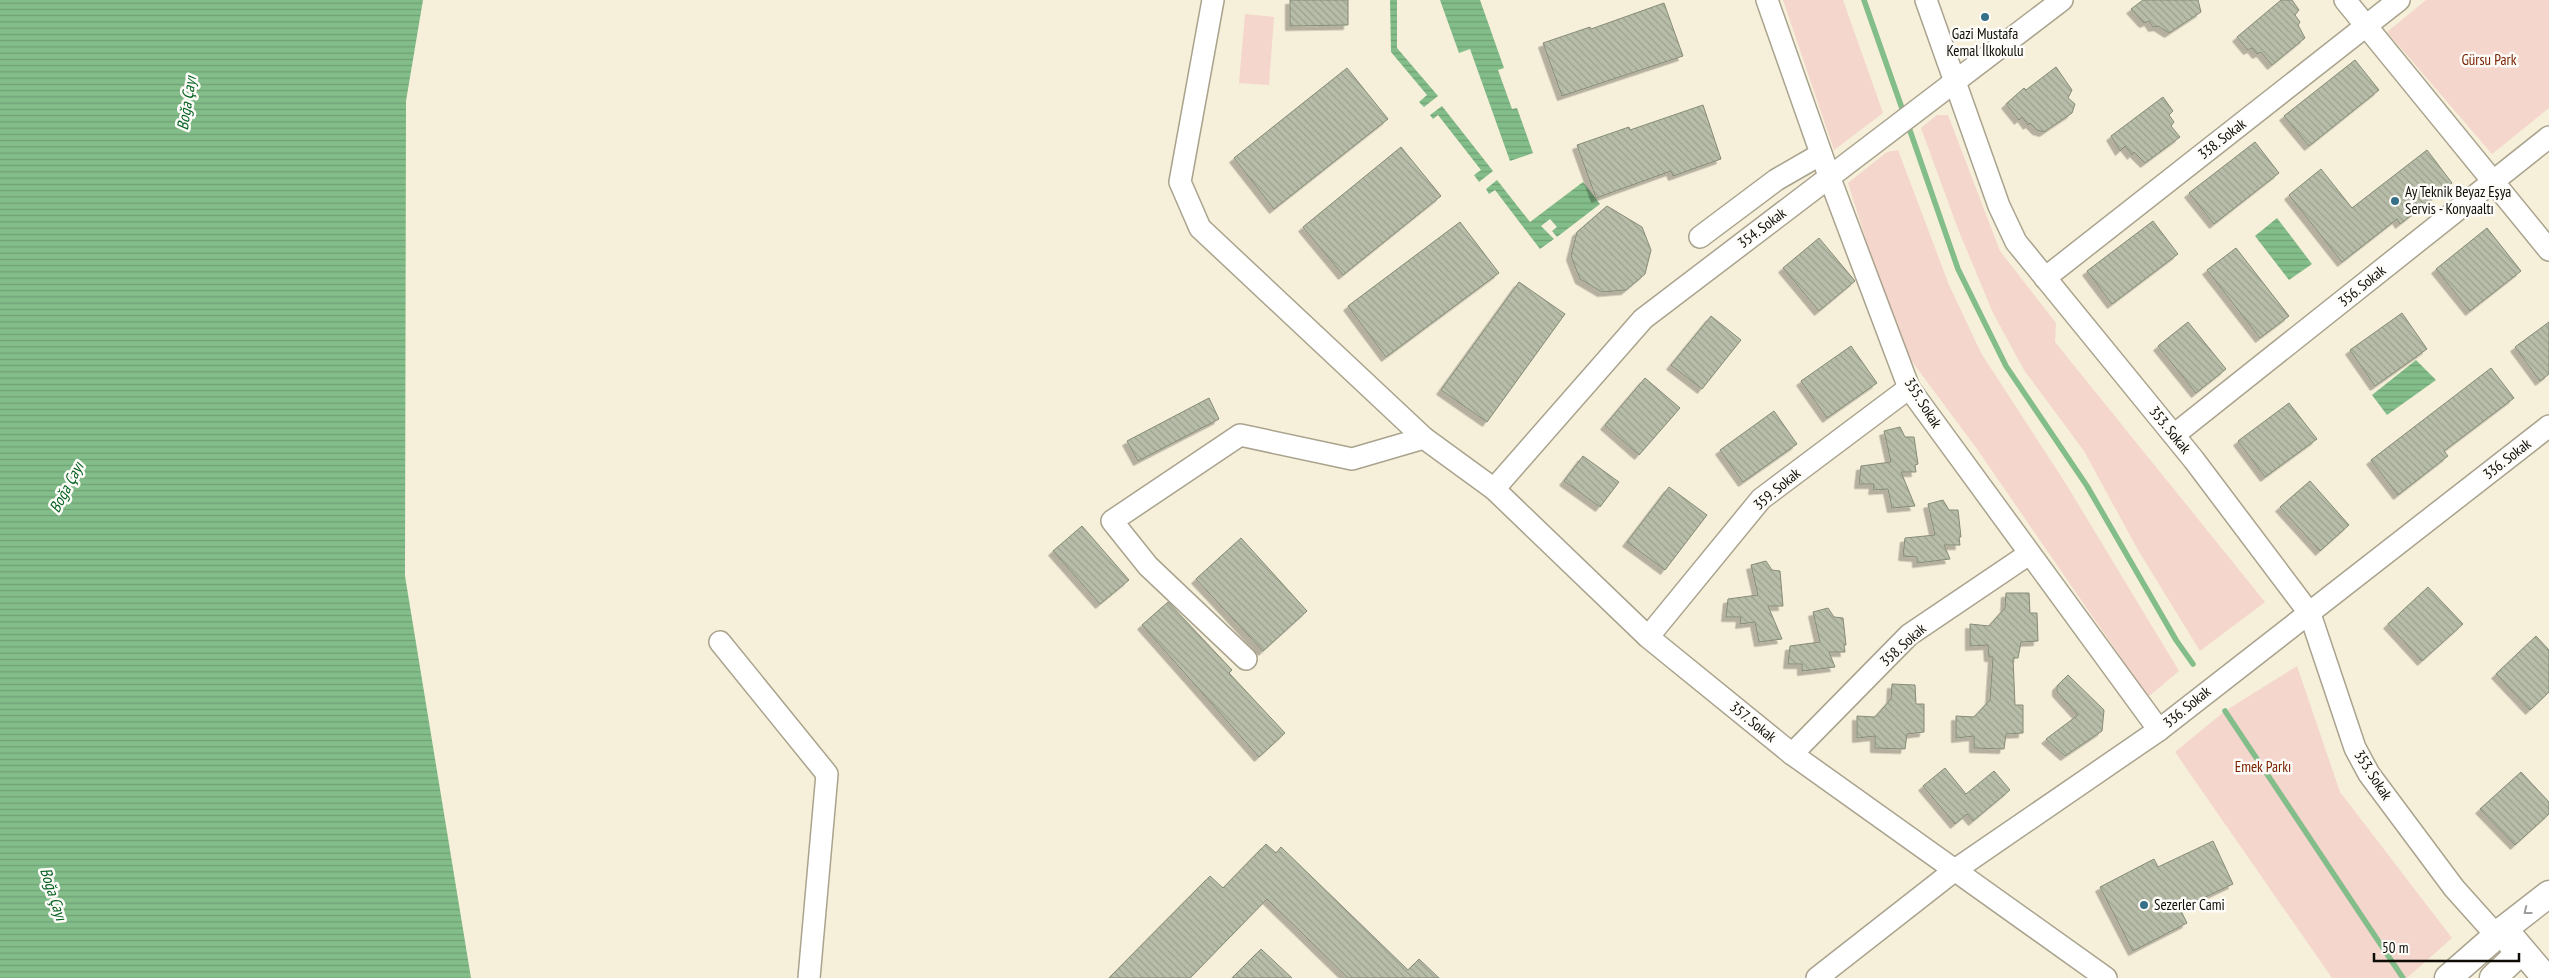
<svg xmlns="http://www.w3.org/2000/svg" width="2549" height="978" viewBox="0 0 2549 978" font-family="'PT Sans Narrow',sans-serif">
<defs>
<pattern id="water-rules" width="6" height="5" patternUnits="userSpaceOnUse" patternTransform="scale(1.25)"><rect width="6" height="5" fill="#83bd89"/><path d="M0 2.5h6" fill="none" stroke="#70a175"/></pattern>
<pattern id="building-back-hatch" width="6" height="6" patternUnits="userSpaceOnUse" patternTransform="scale(1.25)"><rect width="6" height="6" fill="#b7bda8"/><path d="M-1 5l2 2M0 0l6 6M5-1l2 2" fill="none" stroke="#9ca18f"/></pattern>
<filter id="shadow"><feDropShadow dx="-4.5" dy="4.5" stdDeviation="0" flood-color="#0004"/></filter>
</defs>
<rect width="100%" height="100%" fill="#f6efd9"/>
<g fill="#f4d6cc">
<polygon points="1783,0 1843,0 1883,113 1834,150"/>
<polygon points="2426,0 2549,0 2549,108 2492,154 2387,32"/>
<polygon points="1245,14 1274,17 1269,85 1239,83"/>
<polygon points="1937,115 1948,115 2000,251 2056,323 2055,342 2265,602 2200,651 2138,550 2084,451 2024,370 1993,313 1958,229 1921,128"/>
<polygon points="1898,150 1949,285 1981,353 2066,484 2179,671 2148,697 1977,449 1899,344 1848,183 1887,152"/>
<polygon points="2297,666 2340,792 2452,938 2407,978 2332,978 2175,752 2225,711"/>
</g>
<g fill="url(#water-rules)">
<polygon points="0,0 423,0 406,101 405,576 471,978 0,978"/>
<polygon points="1390,0 1397,0 1397,48 1438,96 1424,107 1419,102 1427,95 1391,52"/>
<polygon points="1440,0 1480,0 1504,68 1498,70 1512,109 1517,108 1533,153 1510,161 1470,49 1459,53"/>
<polygon points="1442,106 1493,171 1479,182 1474,175 1481,170 1438,115 1433,119 1430,115"/>
<polygon points="1497,180 1530,222 1583,182 1600,204 1557,237 1552,231 1557,227 1550,219 1541,226 1554,239 1540,249 1495,190 1489,194 1486,189"/>
<polygon points="2277,218 2312,264 2289,280 2255,236"/>
<polygon points="2416,360 2436,380 2387,415 2372,395"/>
</g>
<g fill="none" stroke-linecap="round" stroke-linejoin="round">
<g stroke="#83bd89" stroke-width="5.5">
<polyline points="1864,0 1904,114"/>
<polyline points="1907,122 1958,269 2006,366 2087,486 2176,640 2193,664"/>
<polyline points="2225,711 2403,978"/>
</g>
</g>
<g fill="url(#building-back-hatch)" stroke="#868c77" filter="url(#shadow)">
<polygon points="1290,0 1348,0 1348,25 1290,26"/>
<polygon points="2143,0 2198,0 2201,12 2169,33 2158,26 2153,27 2149,21 2144,23 2131,9"/>
<polygon points="2281,0 2292,0 2299,10 2295,15 2300,22 2298,25 2305,38 2272,65 2261,52 2257,54 2252,48 2248,50 2237,37"/>
<polygon points="1664,3 1683,56 1562,96 1543,43 1590,27 1591,29"/>
<polygon points="2355,60 2379,90 2309,146 2284,116"/>
<polygon points="2056,67 2072,90 2068,98 2075,104 2072,113 2044,132 2037,130 2030,123 2028,125 2022,117 2019,120 2006,104 2024,88 2026,90"/>
<polygon points="1347,68 1388,119 1274,209 1234,158"/>
<polygon points="2163,97 2173,111 2169,115 2174,122 2171,126 2180,137 2145,163 2134,152 2132,155 2125,146 2120,151 2111,136"/>
<polygon points="1703,105 1721,159 1673,176 1671,171 1596,198 1577,145 1629,127 1630,130"/>
<polygon points="2255,142 2279,173 2214,224 2189,193"/>
<polygon points="1401,147 1441,196 1343,275 1303,227"/>
<polygon points="2427,150 2452,183 2400,224 2397,219 2342,262 2289,195 2321,169 2352,208"/>
<polygon points="1607,206 1642,227 1651,250 1645,274 1626,290 1602,292 1580,279 1571,256 1577,232"/>
<polygon points="2153,221 2178,254 2112,304 2087,271"/>
<polygon points="1460,222 1499,273 1386,357 1348,306"/>
<polygon points="2487,228 2521,271 2470,311 2436,269"/>
<polygon points="1819,238 1855,281 1819,311 1783,268"/>
<polygon points="2236,248 2289,316 2260,338 2207,270"/>
<polygon points="1519,282 1565,314 1487,422 1441,390"/>
<polygon points="2402,313 2427,349 2375,386 2350,350"/>
<polygon points="1711,316 1741,340 1702,389 1671,365"/>
<polygon points="2188,322 2226,369 2196,393 2158,346"/>
<polygon points="2549,322 2549,374 2540,381 2515,347"/>
<polygon points="1851,346 1877,383 1827,418 1801,381"/>
<polygon points="2491,368 2514,398 2444,451 2448,456 2398,495 2371,460"/>
<polygon points="1645,378 1680,408 1639,455 1605,425"/>
<polygon points="1209,398 1219,419 1138,461 1127,441"/>
<polygon points="2289,403 2317,439 2265,477 2238,441"/>
<polygon points="1774,411 1797,444 1743,482 1720,450"/>
<polygon points="1900,427 1905,437 1914,437 1918,464 1915,465 1916,472 1901,472 1915,506 1892,508 1888,489 1873,490 1874,484 1859,484 1861,466 1891,462 1884,431"/>
<polygon points="1583,456 1619,482 1600,507 1564,481"/>
<polygon points="2310,481 2349,525 2320,551 2280,507"/>
<polygon points="1669,487 1707,515 1665,570 1627,542"/>
<polygon points="1943,500 1949,510 1958,510 1961,537 1959,537 1960,545 1944,545 1950,559 1917,563 1917,557 1903,556 1905,538 1935,535 1928,504"/>
<polygon points="1082,526 1129,580 1100,604 1053,551"/>
<polygon points="1241,538 1307,611 1263,651 1196,579"/>
<polygon points="1766,561 1772,570 1780,571 1783,606 1768,606 1782,639 1759,642 1755,622 1740,624 1741,617 1726,617 1728,599 1758,595 1751,565"/>
<polygon points="2428,587 2463,624 2422,661 2388,624"/>
<polygon points="2006,593 2029,593 2030,613 2037,613 2038,641 2021,642 2018,658 2013,658 2015,705 2023,705 2023,733 2006,734 2004,749 1974,748 1974,736 1956,738 1956,716 1974,717 1990,700 1993,657 1989,657 1988,645 1970,646 1970,624 1989,626 2005,608"/>
<polygon points="1168,602 1232,670 1229,673 1285,733 1259,757 1142,625"/>
<polygon points="1828,608 1834,617 1843,618 1846,645 1844,645 1845,652 1829,652 1835,667 1802,671 1802,664 1788,664 1790,646 1820,642 1813,612"/>
<polygon points="2536,636 2549,650 2549,692 2530,710 2496,674"/>
<polygon points="2068,675 2104,710 2102,731 2065,756 2046,739 2078,715 2057,692 2057,686"/>
<polygon points="1892,684 1915,685 1916,704 1924,704 1924,732 1907,734 1905,749 1875,748 1875,736 1857,738 1857,716 1875,717 1891,699"/>
<polygon points="1945,768 1966,794 1994,771 2010,790 1973,821 1967,814 1955,824 1923,786"/>
<polygon points="2521,772 2549,802 2549,814 2515,845 2480,809"/>
<polygon points="2213,841 2233,884 2180,909 2187,923 2133,951 2100,887 2154,859 2158,867"/>
<polygon points="1266,844 1276,853 1281,847 1408,970 1419,959 1439,978 1348,978 1267,899 1190,978 1109,978 1210,876 1223,888"/>
<polygon points="1261,949 1292,978 1232,978"/>
</g>
<g fill="none" stroke-linecap="round" stroke-linejoin="round">
<g stroke="#a9a38e" stroke-width="24">
<g id="minor">
<polyline points="1213,0 1180,182 1200,228 1424,438 1494,489 1648,637 1792,754 2106,978"/>
<polyline points="1767,0 1829,176 1909,388 2159,730"/>
<polyline points="1926,0 1999,206 2016,242 2194,460 2310,614 2355,748 2369,774 2454,888 2497,936"/>
<polyline points="2345,0 2549,250"/>
<polyline points="1700,237 1776,180 1821,154"/>
<polyline points="2045,278 2399,0"/>
<polyline points="2174,435 2549,137"/>
<polyline points="1494,489 1643,319 2062,0"/>
<polyline points="1648,637 1761,499 1909,388"/>
<polyline points="720,642 827,774 809,978"/>
<polyline points="1246,659 1148,566 1112,521 1240,435 1352,459 1424,438"/>
<polyline points="1792,754 1909,635 2029,554"/>
<polyline points="1817,978 1955,870 2159,730 2549,426"/>
</g>
</g>
<g stroke="#a9a38e" stroke-width="29">
<g id="major">
<polyline points="2504,929 2544,976"/>
<polyline points="2448,978 2504,929 2549,894"/>
<polyline points="2493,978 2514,958 2514,949 2506,932"/>
</g>
</g>
<use href="#minor" stroke="#fff" stroke-width="21"/>
<use href="#major" stroke="#fff" stroke-width="26"/>
</g>
<defs><path id="oneway-chevron" d="M-2-3.5L2.5 0L-2 3.5" fill="none" stroke-width="1.6" stroke-linecap="round" stroke-linejoin="round" transform="scale(1.25)"/></defs>
<use stroke="#9f9e9b" href="#oneway-chevron" transform="translate(2527 911) rotate(142)"/>
<g fill="#356f88" stroke="#fefcf8" stroke-width="2">
<circle cx="1985" cy="17" r="5"/>
<circle cx="2395" cy="201" r="5"/>
<circle cx="2144" cy="905" r="5"/>
</g>
<g text-anchor="middle" stroke-width="5" stroke-linejoin="round" paint-order="stroke">
<g font-size="15" fill="#0e0c05" stroke="#fefcf8" text-anchor="start">
<text x="1985" y="39" text-anchor="middle">Gazi Mustafa<tspan x="1985" dy="17">Kemal İlkokulu</tspan></text>
<text x="2405" y="197">Ay Teknik Beyaz Eşya<tspan x="2405" dy="17">Servis - Konyaaltı</tspan></text>
<text x="2154" y="910">Sezerler Cami</text>
</g>
<g font-size="15" fill="#7b2403" stroke="#fefcf8">
<text x="2489" y="65">Gürsu Park</text>
<text x="2263" y="772">Emek Parkı</text>
</g>
<g font-size="15" fill="#0e0c05" stroke="#fefcf8">
<text transform="translate(2222 139) rotate(-38)" y="5">338. Sokak</text>
<text transform="translate(1762 228) rotate(-37)" y="5">354. Sokak</text>
<text transform="translate(2362 286) rotate(-39)" y="5">356. Sokak</text>
<text transform="translate(1923 403) rotate(58)" y="5">355. Sokak</text>
<text transform="translate(2170 430) rotate(51)" y="5">353. Sokak</text>
<text transform="translate(2507 459) rotate(-38)" y="5">336. Sokak</text>
<text transform="translate(1777 489) rotate(-40)" y="5">359. Sokak</text>
<text transform="translate(1903 645) rotate(-42)" y="5">358. Sokak</text>
<text transform="translate(2187 707) rotate(-39)" y="5">336. Sokak</text>
<text transform="translate(1753 722) rotate(39)" y="5">357. Sokak</text>
<text transform="translate(2373 775) rotate(57)" y="5">353. Sokak</text>
</g>
<g font-size="16" font-style="italic" fill="#056120" stroke="#fefcf8">
<text transform="translate(186 103) rotate(-81)" y="6">Boğa Çayı</text>
<text transform="translate(66 487) rotate(-62)" y="6">Boğa Çayı</text>
<text transform="translate(54 894) rotate(72)" y="6">Boğa Çayı</text>
</g>
</g>
<path d="M2374 953v8h145v-8" fill="none" stroke="#0e0c05" stroke-width="2.5"/>
<text x="2382" y="953" font-size="15" fill="#0e0c05" stroke="#fefcf8" stroke-width="4" paint-order="stroke">50 m</text>
</svg>
